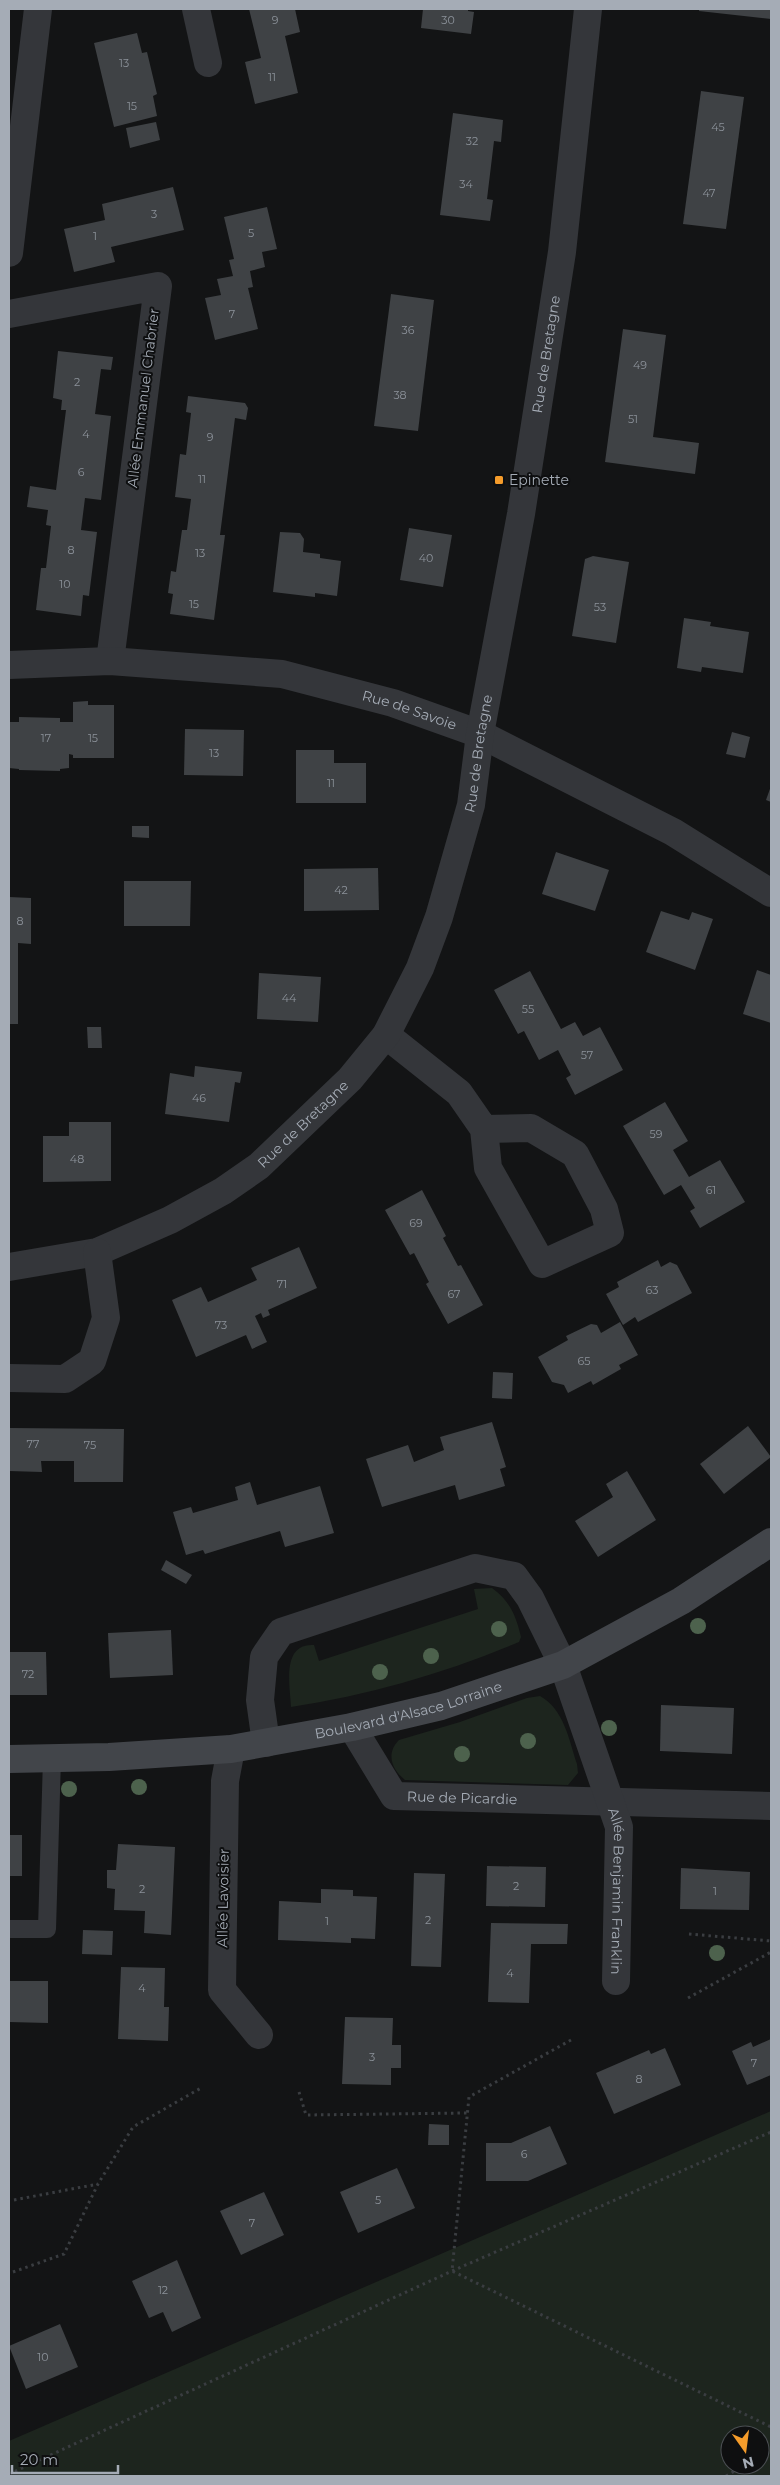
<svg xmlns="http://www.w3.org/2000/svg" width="780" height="2485" viewBox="0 0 780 2485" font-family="Montserrat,sans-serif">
<rect width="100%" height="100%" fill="#131415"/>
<g fill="#1d251e" fill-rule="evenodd">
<path d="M492 1588C510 1601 516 1616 521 1637L519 1642C446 1673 369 1695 291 1707 290 1686 281 1643 314 1645L319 1661 478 1609 474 1589Z"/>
<path d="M540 1696C564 1709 569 1740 577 1764L578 1773 568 1785 405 1780C391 1769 386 1753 399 1740L460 1722 527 1698Z"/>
<path d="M771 2111V2476H9V2441ZM730 2435H760V2465H730Z"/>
</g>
<g fill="#3f4245">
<polygon points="249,9 295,9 300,32 285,36 298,93 255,104 245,62 261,58"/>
<polygon points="423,9 468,9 468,11 474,12 471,34 421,28"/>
<polygon points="699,9 771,9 771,19 699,11"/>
<polygon points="137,33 142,53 147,52 157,94 153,96 157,116 114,127 94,43"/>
<polygon points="701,91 744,97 726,229 683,224"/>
<polygon points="453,113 503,120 501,142 494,141 487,199 493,200 490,221 440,215"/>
<polygon points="156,122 160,140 130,148 126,128"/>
<polygon points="173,187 184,230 111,247 115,262 74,272 64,229 105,220 102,204"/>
<polygon points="267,207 277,249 262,252 265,267 250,271 253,287 248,288 258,329 215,340 205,298 221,295 217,279 233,276 229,260 234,259 224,217"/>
<polygon points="391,294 434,300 418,431 374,426"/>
<polygon points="623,329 666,335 653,437 699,443 695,474 605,462"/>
<polygon points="58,351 113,357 111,370 101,369 95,414 111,416 101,500 85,498 81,530 97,532 89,596 83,595 81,616 36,610 41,568 46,568 51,526 46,525 48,510 27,507 30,486 56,490 66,410 61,410 62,400 53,398"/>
<polygon points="188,396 245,403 248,408 246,420 235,418 220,535 225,535 214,620 170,614 173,594 168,593 171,571 176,572 182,530 187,530 191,499 175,497 180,454 186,455 191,413 186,412"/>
<polygon points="409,528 452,535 443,587 400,580"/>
<polygon points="280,532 300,533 304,539 303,552 320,554 320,558 341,561 337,596 315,593 315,597 273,592"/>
<polygon points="593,556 629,562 616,643 572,636 585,559"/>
<polygon points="684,618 711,622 710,626 749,632 743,673 702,667 701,672 677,668"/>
<polygon points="88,701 88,705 114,705 114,758 73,758 73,755 69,754 69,768 60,769 60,771 19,770 19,769 9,768 9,722 19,722 19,717 60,718 60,722 73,722 73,702"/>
<polygon points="185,729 244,730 243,776 184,775"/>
<polygon points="732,732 750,737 745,758 726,754"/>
<polygon points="296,750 334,750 334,763 366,763 366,803 296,803"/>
<polygon points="771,786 771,802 766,800"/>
<polygon points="132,826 149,826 149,838 132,837"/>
<polygon points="556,852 609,870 595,911 542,894"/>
<polygon points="378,868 379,910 304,911 304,869"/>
<polygon points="124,881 191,881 190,926 124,926"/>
<polygon points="9,897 31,898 31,944 18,943 18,1024 9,1024"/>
<polygon points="661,911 689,920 692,912 713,919 695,970 646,952"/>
<polygon points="757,970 771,975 771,1023 743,1014"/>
<polygon points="530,971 561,1029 575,1022 583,1036 600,1027 623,1070 575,1095 566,1078 571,1075 558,1050 539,1060 524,1031 518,1034 494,990"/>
<polygon points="259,973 321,977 318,1022 257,1019"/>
<polygon points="87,1027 101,1027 102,1048 88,1048"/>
<polygon points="195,1066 242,1072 240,1083 235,1082 229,1122 165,1114 170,1073 194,1077"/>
<polygon points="665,1102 688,1141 673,1150 689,1177 720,1160 745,1202 700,1228 690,1211 695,1208 681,1185 664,1195 623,1126"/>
<polygon points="69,1122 111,1122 111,1181 43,1182 43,1136 69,1136"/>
<polygon points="422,1190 446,1236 443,1238 458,1266 461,1265 483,1305 448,1324 426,1284 429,1282 414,1253 410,1255 385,1210"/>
<polygon points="299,1247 317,1288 268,1310 270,1315 263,1318 261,1313 255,1316 267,1342 252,1349 246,1335 196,1357 172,1300 201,1287 208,1302 257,1280 251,1268"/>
<polygon points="658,1260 661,1267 670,1262 677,1265 692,1293 638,1322 635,1317 623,1325 606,1294 619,1287 617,1282"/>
<polygon points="620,1322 638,1355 619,1365 621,1369 593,1385 591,1381 568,1393 564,1385 552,1382 538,1357 568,1340 566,1336 591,1324 597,1325 601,1333"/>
<polygon points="493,1372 513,1373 512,1399 492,1398"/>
<polygon points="492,1422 506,1467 500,1469 505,1486 459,1500 455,1485 382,1507 366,1459 408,1445 414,1462 444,1450 440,1437"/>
<polygon points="748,1426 771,1457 724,1494 700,1464"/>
<polygon points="9,1428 124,1429 123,1482 74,1482 74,1461 41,1461 42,1472 9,1471"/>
<polygon points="627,1471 656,1520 598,1557 575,1521 613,1497 606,1484"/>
<polygon points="250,1482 257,1505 320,1486 334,1533 285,1547 280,1531 205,1554 203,1550 186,1555 173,1512 191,1507 193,1513 238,1500 235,1487"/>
<polygon points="166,1560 192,1575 186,1584 161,1570"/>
<polygon points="171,1630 173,1675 110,1678 108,1633"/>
<polygon points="9,1652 46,1652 47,1695 9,1695"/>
<polygon points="661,1705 734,1708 732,1754 660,1751"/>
<rect x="9" y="1835" width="13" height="41"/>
<polygon points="118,1844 175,1847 171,1935 144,1933 145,1911 114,1910 115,1889 107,1888 107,1870 116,1870"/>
<polygon points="487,1866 546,1867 545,1907 486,1906"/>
<polygon points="681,1868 750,1872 749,1910 680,1909"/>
<polygon points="414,1873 445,1874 441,1967 411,1966"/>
<polygon points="321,1889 353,1890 353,1896 377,1897 375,1939 351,1938 351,1943 278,1940 279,1901 321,1903"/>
<polygon points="491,1923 568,1924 567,1944 531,1944 529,2003 488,2002"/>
<polygon points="83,1930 113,1931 112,1955 82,1954"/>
<polygon points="121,1967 165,1968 164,2007 169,2007 168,2041 118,2039"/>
<polygon points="9,1981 48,1981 48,2023 9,2022"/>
<polygon points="345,2017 393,2018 392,2045 401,2045 401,2068 391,2068 391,2085 342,2084"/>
<polygon points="771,2039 771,2075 747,2085 732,2051 751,2042 753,2047"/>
<polygon points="665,2048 681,2085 614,2114 596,2073 649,2050 651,2054"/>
<polygon points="429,2124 449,2125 449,2145 428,2145"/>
<polygon points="550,2126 567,2164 528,2181 486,2181 486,2143 511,2143"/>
<polygon points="397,2168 415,2208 358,2233 340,2192"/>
<polygon points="264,2192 284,2235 241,2255 220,2211"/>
<polygon points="177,2260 201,2318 172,2332 163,2312 149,2318 132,2281"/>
<polygon points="60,2324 78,2367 26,2389 9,2346"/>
</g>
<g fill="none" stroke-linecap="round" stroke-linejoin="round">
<g stroke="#3a3d41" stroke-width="3" stroke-dasharray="2.5 4" stroke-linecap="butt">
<polyline points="689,1934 771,1941"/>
<polyline points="688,1998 771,1952"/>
<polyline points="571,2040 469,2097 452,2271 771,2427"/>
<polyline points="299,2092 306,2115 467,2113"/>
<polyline points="14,2200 98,2184"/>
<polyline points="13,2272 64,2254 98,2184 133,2127 201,2088"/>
<polyline points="760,2456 771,2449"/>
<polyline points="9,2474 452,2271 771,2132"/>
<polyline points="726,2476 745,2465"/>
</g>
<polyline stroke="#34363a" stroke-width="18" points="9,1929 47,1929 52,1758"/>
<g stroke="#34363a" stroke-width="28">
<polyline points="196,9 208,63"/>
<polyline points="9,253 38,9"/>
<polyline points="9,314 158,286 110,661"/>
<path id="s1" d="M9 665 110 661 282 674 393 703 480 734 673 832 771 893"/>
<polyline points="386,1035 459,1093 484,1129 488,1168 542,1264 610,1233 604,1209 575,1154 531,1128 484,1129"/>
<path id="s2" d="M9 1267 97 1252 170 1220 223 1191 259 1166 350 1079 386 1035 420 968 439 917 471 805 480 734 521 514 562 252 588 9"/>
<polyline points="9,1378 65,1379 92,1361 106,1318 97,1252"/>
<path id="s3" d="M352 1727 394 1796 771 1806"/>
<path id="s4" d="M266 1743 260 1700 264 1657 281 1632 475 1568 514 1576 530 1598 563 1665 619 1827 616 1981"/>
<polyline points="231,1749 225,1781 222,1990 259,2035"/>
</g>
<path stroke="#42454a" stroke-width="28" id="s5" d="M9 1759 109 1757 231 1749 352 1727 441 1706 563 1665 681 1601 771 1542"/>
</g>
<g fill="#4d624d">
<circle cx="698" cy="1626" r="8"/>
<circle cx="499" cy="1629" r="8"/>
<circle cx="431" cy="1656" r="8"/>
<circle cx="380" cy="1672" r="8"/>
<circle cx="609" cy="1728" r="8"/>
<circle cx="528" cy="1741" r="8"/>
<circle cx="462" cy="1754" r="8"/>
<circle cx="139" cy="1787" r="8"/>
<circle cx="69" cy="1789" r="8"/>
<circle cx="717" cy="1953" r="8"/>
</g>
<rect fill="#f59c2b" stroke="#0e0f10" stroke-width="2" x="494" y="475" width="10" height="10" rx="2.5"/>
<g text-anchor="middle" stroke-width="4" stroke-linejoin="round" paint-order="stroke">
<g font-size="11" fill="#8c929a">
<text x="275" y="24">9</text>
<text x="448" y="24">30</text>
<text x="124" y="67">13</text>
<text x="272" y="81">11</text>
<text x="132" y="110">15</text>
<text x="718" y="131">45</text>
<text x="472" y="145">32</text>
<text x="466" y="188">34</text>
<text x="709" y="197">47</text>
<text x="154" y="218">3</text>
<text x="251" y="237">5</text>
<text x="95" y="240">1</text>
<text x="232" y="318">7</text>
<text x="408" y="334">36</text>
<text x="640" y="369">49</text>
<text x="77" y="386">2</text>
<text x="400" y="399">38</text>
<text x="633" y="423">51</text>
<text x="86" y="438">4</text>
<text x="210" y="441">9</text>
<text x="81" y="476">6</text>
<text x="202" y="483">11</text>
<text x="71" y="554">8</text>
<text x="200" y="557">13</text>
<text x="426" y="562">40</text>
<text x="65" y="588">10</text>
<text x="194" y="608">15</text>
<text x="600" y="611">53</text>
<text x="46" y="742">17</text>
<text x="93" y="742">15</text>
<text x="214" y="757">13</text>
<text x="331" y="787">11</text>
<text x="341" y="894">42</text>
<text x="20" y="925">8</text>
<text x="289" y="1002">44</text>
<text x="528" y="1013">55</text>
<text x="587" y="1059">57</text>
<text x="199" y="1102">46</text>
<text x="656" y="1138">59</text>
<text x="77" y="1163">48</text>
<text x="711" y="1194">61</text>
<text x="416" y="1227">69</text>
<text x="282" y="1288">71</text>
<text x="652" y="1294">63</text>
<text x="454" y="1298">67</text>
<text x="221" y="1329">73</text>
<text x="584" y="1365">65</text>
<text x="33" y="1448">77</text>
<text x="90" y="1449">75</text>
<text x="28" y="1678">72</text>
<text x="516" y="1890">2</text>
<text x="142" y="1893">2</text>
<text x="715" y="1895">1</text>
<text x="428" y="1924">2</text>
<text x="327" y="1925">1</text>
<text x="510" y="1977">4</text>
<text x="142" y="1992">4</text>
<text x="372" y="2061">3</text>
<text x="754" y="2067">7</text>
<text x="639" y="2083">8</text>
<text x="524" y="2158">6</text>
<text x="378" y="2204">5</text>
<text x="252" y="2227">7</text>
<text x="163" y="2294">12</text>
<text x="43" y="2361">10</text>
</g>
<g font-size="14" fill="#a5acb6" stroke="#0e0f10">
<text dy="5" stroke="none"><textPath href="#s2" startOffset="1159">Rue de Bretagne</textPath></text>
<text transform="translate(143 398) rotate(-83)" y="5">Allée Emmanuel Chabrier</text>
<text dy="5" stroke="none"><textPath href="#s1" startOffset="406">Rue de Savoie</textPath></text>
<text dy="5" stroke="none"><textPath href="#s2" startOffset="754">Rue de Bretagne</textPath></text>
<text dy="5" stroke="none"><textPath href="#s2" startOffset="334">Rue de Bretagne</textPath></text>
<text dy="5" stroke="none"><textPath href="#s5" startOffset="404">Boulevard d'Alsace Lorraine</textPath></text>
<text dy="5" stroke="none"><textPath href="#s3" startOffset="149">Rue de Picardie</textPath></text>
<text dy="5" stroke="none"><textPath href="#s4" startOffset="698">Allée Benjamin Franklin</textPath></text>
<text transform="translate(223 1898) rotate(-89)" y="5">Allée Lavoisier</text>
</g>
<g font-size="14" fill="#a5acb6" stroke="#0e0f10" text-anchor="start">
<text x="509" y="485">Epinette</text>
</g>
</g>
<rect width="780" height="2485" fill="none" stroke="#a5acb6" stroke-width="20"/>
<g transform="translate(745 2450) rotate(166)"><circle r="24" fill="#0e0f10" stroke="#4a4e52"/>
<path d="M0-4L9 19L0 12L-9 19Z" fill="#f59c2b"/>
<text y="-8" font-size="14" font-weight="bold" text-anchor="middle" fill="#a5acb6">N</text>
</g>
<path d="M12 2465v8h106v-8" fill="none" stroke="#a5acb6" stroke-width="2.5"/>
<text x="20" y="2465" font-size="15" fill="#a5acb6" stroke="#0e0f10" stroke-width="4" paint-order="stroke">20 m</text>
</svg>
